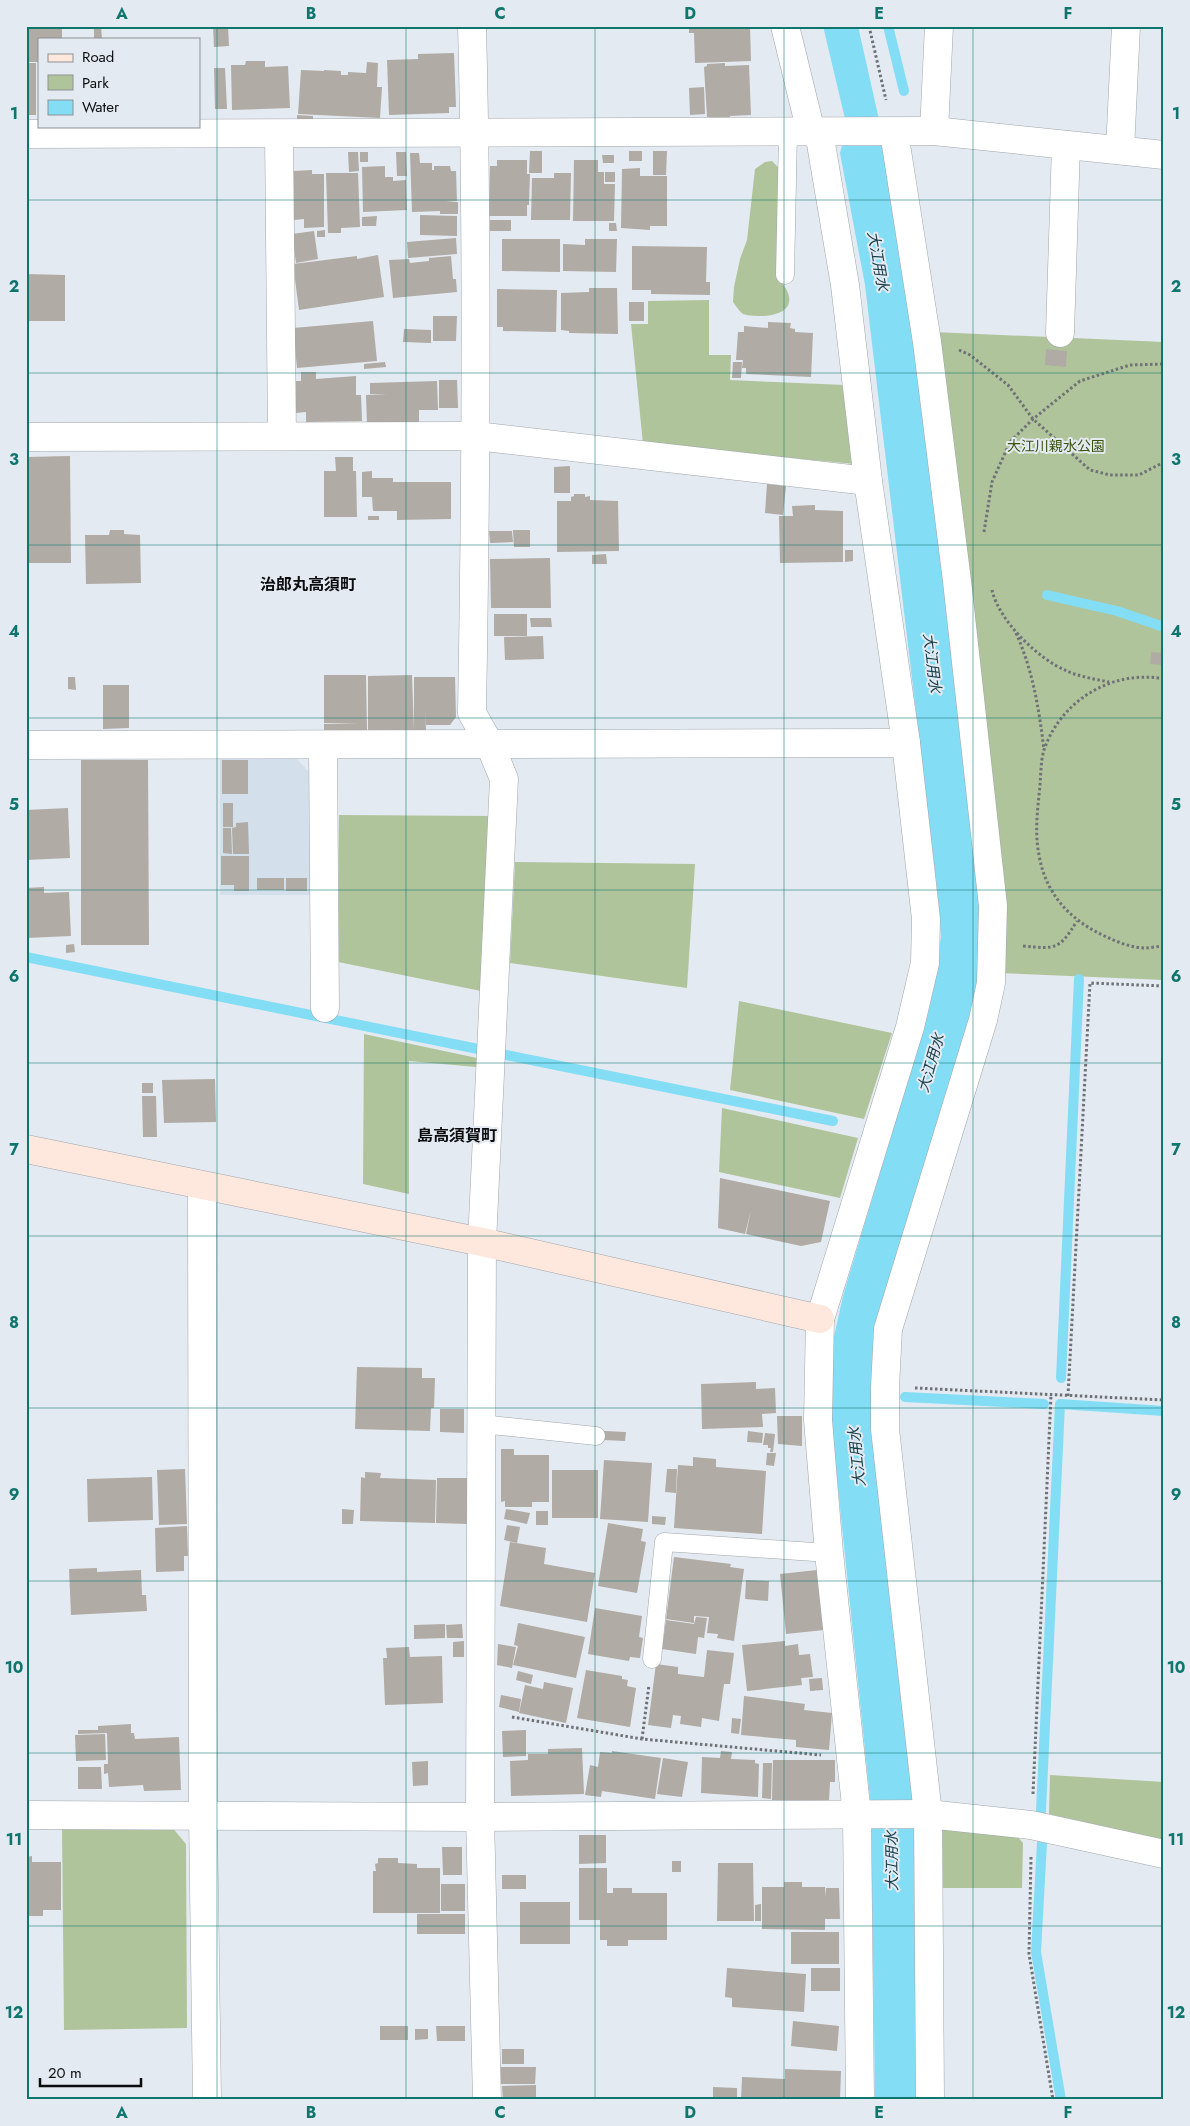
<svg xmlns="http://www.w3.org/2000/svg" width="1190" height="2126" viewBox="0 0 1190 2126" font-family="Jost,'Noto Sans JP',sans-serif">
<rect width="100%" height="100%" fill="#e4eaf1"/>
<polygon fill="#d4dfec" points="220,758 296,758 311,774 311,895 220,895"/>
<g fill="#b0c49b">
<path d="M772 161 782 171 777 277C797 298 793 314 763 316 757 316 749 316 743 314 740 312 736 306 733 302L734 287 740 259 747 240 755 169 765 162Z"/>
<polygon points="709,300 709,355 731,355 730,380 845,385 855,464 643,444 631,324 648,324 648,301"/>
<polygon points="933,332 1164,342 1164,980 998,973"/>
<polygon points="339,815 491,816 481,991 338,962"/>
<polygon points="515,862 695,864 687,988 510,963"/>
<polygon points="739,1001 892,1033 864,1119 730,1090"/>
<polygon points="364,1034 477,1058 476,1067 409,1061 409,1194 363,1184"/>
<polygon points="722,1108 858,1138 840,1198 719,1172"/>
<polygon points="1050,1775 1164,1782 1164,1840 1049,1814"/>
<polygon points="171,1826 186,1844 187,2028 64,2030 62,1828"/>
<polygon points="947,1827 1015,1834 1023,1843 1022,1888 942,1888 941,1831"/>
</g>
<polygon fill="#83ddf5" points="823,26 858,26 880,124 908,267 984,903 978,995 880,1326 916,1809 917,2100 875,2100 871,1808 831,1420 831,1378 833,1341 843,1296 930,1006 941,937 938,896 865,285 840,153 847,127"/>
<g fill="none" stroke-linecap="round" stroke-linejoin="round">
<g stroke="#83ddf5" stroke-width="10">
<polyline points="888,26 904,91"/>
<polyline points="1047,595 1117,611 1164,627"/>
<polyline points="26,957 478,1049"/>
<polyline points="506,1055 833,1121"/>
<polyline points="1061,1378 1079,979"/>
<polyline points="905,1397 1044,1404"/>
<polyline points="1041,1811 1060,1404 1164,1411"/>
<polyline points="1042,1843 1036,1952 1061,2100"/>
</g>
</g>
<g fill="#b0aba4">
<polygon points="26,26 62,26 62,39 39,39 39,62 26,62"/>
<polygon points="94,26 101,26 102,39 94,39"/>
<polygon points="213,26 228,26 229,46 214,47"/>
<polygon points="689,26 750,26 751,61 695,63 694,33 689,33"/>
<polygon points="454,53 456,107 449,107 449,113 389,115 387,60 418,59 418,54"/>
<polygon points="246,61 265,61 265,67 288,66 290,108 232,110 231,65 245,65"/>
<polygon points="367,62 378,63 377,87 382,87 380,118 298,114 301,70 324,71 324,80 324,70 341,71 341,75 348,75 348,72 366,73"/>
<rect x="26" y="63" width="10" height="52"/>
<polygon points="725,63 725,66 749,65 751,115 730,116 730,120 710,121 710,117 707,117 704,67 707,66 707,64"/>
<polygon points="214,68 225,68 227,109 215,109"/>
<polygon points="704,87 705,114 690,115 689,88"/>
<polygon points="297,115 313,116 313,122 297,121"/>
<polygon points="530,151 542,151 542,173 529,173"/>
<rect x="629" y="151" width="13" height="10"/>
<polygon points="653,151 667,151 666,175 653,175"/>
<polygon points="348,152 358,152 359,171 349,172"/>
<rect x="360" y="152" width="8" height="10"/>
<polygon points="396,152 406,152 407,176 397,176"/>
<polygon points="410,153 419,153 420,163 432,163 432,170 434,170 434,166 450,166 451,171 456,171 457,201 446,202 458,202 458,214 440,214 440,211 412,212"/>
<polygon points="602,155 614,155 614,163 603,163"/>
<polygon points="497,160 527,160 527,174 530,174 529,205 527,205 527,216 489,216 490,166 497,166"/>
<polygon points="574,160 598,160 598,172 604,172 604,184 615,184 614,221 573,221"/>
<polygon points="385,166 385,177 393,177 393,181 406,180 407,210 363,212 362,167"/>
<polygon points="640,168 640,176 667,176 667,226 650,226 650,230 621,228 622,169"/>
<polygon points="312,170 312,174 324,174 324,227 304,228 304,219 294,220 293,171"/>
<rect x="605" y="172" width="10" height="10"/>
<polygon points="326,173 358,173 360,227 341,228 341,233 328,233"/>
<polygon points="554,173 571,173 570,220 531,220 532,178 554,178"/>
<polygon points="420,215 457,216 457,236 420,235"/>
<polygon points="377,216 376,226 362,226 362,217"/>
<rect x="490" y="220" width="21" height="11"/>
<polygon points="609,223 616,223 617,231 609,231"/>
<polygon points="325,230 325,237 317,237 317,231"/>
<polygon points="314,231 318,259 296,263 292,234"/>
<polygon points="456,238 457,254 408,258 407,242"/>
<polygon points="502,239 560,239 560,272 502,271"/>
<polygon points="585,239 617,239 616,272 563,271 563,244 585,245"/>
<polygon points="632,246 707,247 706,282 710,282 710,295 651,294 651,290 632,290"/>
<polygon points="378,255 384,297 299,310 293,264 357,256 357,259"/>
<polygon points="451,256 453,279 456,279 457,292 393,298 389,260 409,259 410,263 429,261 429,258"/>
<polygon points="26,274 65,275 65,321 29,321 29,326 26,326"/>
<polygon points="589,288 617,288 618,334 569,333 569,331 561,330 561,293 589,292"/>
<polygon points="497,289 557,290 556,332 503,331 503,327 497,327"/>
<rect x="629" y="302" width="15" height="19"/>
<polygon points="433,316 457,316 456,341 433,341"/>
<polygon points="373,321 377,361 297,368 293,328"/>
<polygon points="768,322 791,323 790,328 795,329 795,332 813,333 811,377 746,374 746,368 742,368 743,360 736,360 738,332 744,332 744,326 768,328"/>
<polygon points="404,329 431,330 431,343 403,342"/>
<polygon points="1046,349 1067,351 1066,367 1045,365"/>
<polygon points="385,362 386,367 364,369 364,364"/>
<polygon points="733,362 742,362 741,378 732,378"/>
<polygon points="301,372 316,372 316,379 356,376 356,395 361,395 362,421 306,422 306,412 296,413 296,381 301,381"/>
<polygon points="439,380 457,380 458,408 439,408"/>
<polygon points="437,381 438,410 419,410 419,423 367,424 366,395 387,394 370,394 370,383"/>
<polygon points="70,456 71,563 26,563 26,457"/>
<polygon points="335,457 353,457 353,471 356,471 357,517 324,517 324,471 336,471"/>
<polygon points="570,466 570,493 554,493 554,467"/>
<polygon points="372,471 372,478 393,478 393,482 451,482 451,519 397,520 397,511 373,511 372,497 362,497 362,472"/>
<polygon points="767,484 786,486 783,515 765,513"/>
<polygon points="574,494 585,494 585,497 590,496 590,500 618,501 619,551 557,552 557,501 571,501 571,497 574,496"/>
<polygon points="815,505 815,510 843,511 843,562 780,563 779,516 793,516 792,506"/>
<rect x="368" y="516" width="11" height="4"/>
<polygon points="110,530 124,530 124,534 140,535 141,583 86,584 85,535 109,535"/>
<polygon points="513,530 530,530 530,547 514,547"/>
<polygon points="489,531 512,531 513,542 490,543"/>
<polygon points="845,550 853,550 853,561 845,562"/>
<polygon points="606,554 607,564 592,564 592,555"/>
<polygon points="550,558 551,608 491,608 490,559"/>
<rect x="494" y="614" width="33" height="22"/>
<polygon points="530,618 551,618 552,627 531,627"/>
<polygon points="543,636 544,659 505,660 504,637"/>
<polygon points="1151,652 1164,653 1163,665 1150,664"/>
<polygon points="324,675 366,675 367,731 324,731 324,724 359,724 324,723"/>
<polygon points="412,675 414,731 368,731 368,676"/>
<polygon points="68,677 75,677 76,690 68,689"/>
<polygon points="414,677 455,677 456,717 450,725 426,725 425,711 426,730 414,730"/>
<polygon points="103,685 129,685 129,728 103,729"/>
<polygon points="81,760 148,760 149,945 81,945"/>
<rect x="222" y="760" width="26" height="34"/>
<rect x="223" y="803" width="10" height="24"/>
<polygon points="68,808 70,858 26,860 26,810"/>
<polygon points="248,822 249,854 233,854 232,828 236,827 236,823"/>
<polygon points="223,828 231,828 232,854 223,853"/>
<polygon points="221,856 249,856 249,891 234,891 234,885 221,885"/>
<rect x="257" y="878" width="27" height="12"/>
<rect x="286" y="878" width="21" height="13"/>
<polygon points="44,887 44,893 69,892 71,936 26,938 26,888"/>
<polygon points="74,944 75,952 66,953 66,945"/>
<polygon points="215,1079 216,1122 164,1123 162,1080"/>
<rect x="142" y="1083" width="11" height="10"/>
<polygon points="142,1096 156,1096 157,1137 143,1137"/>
<polygon points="720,1178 830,1201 821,1242 801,1246 746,1234 751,1210 745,1234 718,1228"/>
<polygon points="357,1367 422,1368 422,1378 435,1378 434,1408 431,1408 430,1431 355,1429"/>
<polygon points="756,1382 756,1389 775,1388 776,1413 762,1414 763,1427 702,1429 701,1384"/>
<polygon points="440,1409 464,1409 464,1433 440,1432"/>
<polygon points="777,1416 802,1416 802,1446 778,1444"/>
<polygon points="604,1431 626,1432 625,1441 603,1440"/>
<polygon points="748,1431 763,1433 762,1443 747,1442"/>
<polygon points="765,1433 775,1434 773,1452 770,1452 771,1448 768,1448 768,1445 763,1445"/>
<polygon points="501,1449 514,1449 514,1455 549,1455 549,1502 532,1502 532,1507 505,1507 505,1501 501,1502"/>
<polygon points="767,1453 776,1453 774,1466 766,1465"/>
<polygon points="693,1457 716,1459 716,1467 766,1471 762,1534 674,1528 678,1465 693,1466"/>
<polygon points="604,1460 652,1463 648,1522 600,1519"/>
<polygon points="185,1469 187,1524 159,1525 157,1470"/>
<polygon points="667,1469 677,1469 676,1493 665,1492"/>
<rect x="552" y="1470" width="46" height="48"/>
<polygon points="365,1472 381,1473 380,1478 436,1480 435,1523 360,1521 361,1477 365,1478"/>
<polygon points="152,1477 153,1520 88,1522 87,1479"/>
<polygon points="437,1478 469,1478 468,1524 436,1523"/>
<polygon points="342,1509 354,1510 353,1524 342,1524"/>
<polygon points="506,1509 530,1513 527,1524 504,1519"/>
<rect x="536" y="1511" width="12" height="14"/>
<polygon points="652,1516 666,1517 665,1525 652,1524"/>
<polygon points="608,1523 643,1529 641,1541 646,1542 637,1593 598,1586"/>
<polygon points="507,1525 520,1527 517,1543 504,1540"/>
<polygon points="187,1526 188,1556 184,1556 184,1571 156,1572 155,1528"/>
<polygon points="510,1542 546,1548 544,1564 595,1573 587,1622 500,1606"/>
<polygon points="674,1557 731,1564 730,1567 744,1569 734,1641 717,1638 718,1634 707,1633 709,1617 694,1616 694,1623 666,1619"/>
<polygon points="97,1568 97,1572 141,1570 142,1595 146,1595 147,1611 71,1615 69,1569"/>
<polygon points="817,1570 824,1630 786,1634 780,1574"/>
<polygon points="746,1580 769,1581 768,1601 745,1599"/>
<polygon points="595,1608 642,1616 639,1637 643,1638 640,1658 630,1657 629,1661 588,1654"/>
<polygon points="696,1617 707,1618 704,1638 698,1637 696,1654 662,1649 666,1620 694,1624"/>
<polygon points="518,1623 585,1637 576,1678 513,1665 518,1646 514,1645"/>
<polygon points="445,1624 445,1638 414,1639 414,1625"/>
<polygon points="462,1624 463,1638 447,1638 446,1625"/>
<polygon points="464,1641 464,1657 453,1657 453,1642"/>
<polygon points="785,1641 785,1646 798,1644 799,1655 810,1654 813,1677 801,1678 802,1685 747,1691 742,1645"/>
<polygon points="498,1644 516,1647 512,1668 497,1665"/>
<polygon points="409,1647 410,1657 442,1656 443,1703 385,1705 383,1658 387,1658 386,1648"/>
<polygon points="707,1650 734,1653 730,1684 724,1684 719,1721 702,1718 701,1727 680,1724 681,1716 673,1715 671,1728 648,1725 656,1664 678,1667 678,1674 704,1677"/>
<polygon points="586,1670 622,1676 622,1679 628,1680 627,1686 636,1688 630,1727 577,1718"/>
<polygon points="518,1671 533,1675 531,1684 516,1680"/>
<polygon points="822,1678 823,1690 810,1691 809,1679"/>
<polygon points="544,1682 573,1688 566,1723 519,1713 525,1685 543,1689"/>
<polygon points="501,1695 521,1699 519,1712 499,1707"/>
<polygon points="744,1696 805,1704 804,1710 832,1713 829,1750 796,1747 796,1740 741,1735"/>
<polygon points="732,1718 741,1719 739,1734 731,1733"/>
<polygon points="131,1724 131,1733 134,1733 135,1739 179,1737 181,1790 144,1791 143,1785 109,1787 108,1773 104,1774 104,1764 108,1764 107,1733 78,1734 78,1730 98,1730 98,1726"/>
<polygon points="526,1730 526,1756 503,1757 502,1731"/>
<polygon points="105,1734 106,1760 76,1761 75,1735"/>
<polygon points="582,1748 584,1794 511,1796 510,1761 528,1760 528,1754 548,1754 548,1749"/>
<polygon points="612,1751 661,1758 655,1799 602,1791 601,1797 585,1795 590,1765 598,1767 600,1752 612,1753"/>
<polygon points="721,1751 732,1752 731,1759 755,1760 755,1763 759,1764 758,1797 701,1793 702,1757 720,1758"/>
<polygon points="663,1758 688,1762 682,1797 657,1794"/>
<polygon points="773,1760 835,1760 835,1782 830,1782 829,1801 772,1800"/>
<polygon points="428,1761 428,1785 413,1786 412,1762"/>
<polygon points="763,1763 772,1763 771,1799 762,1798"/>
<polygon points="78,1767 101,1767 102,1789 78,1789"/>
<polygon points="579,1835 606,1835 606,1863 579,1864"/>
<polygon points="442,1847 462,1847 462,1875 443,1875"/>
<polygon points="32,1856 32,1862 61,1862 61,1910 43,1910 43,1916 26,1916 26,1857"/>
<polygon points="378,1858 398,1858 398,1863 417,1864 417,1868 440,1868 440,1913 373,1913 373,1871 376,1871 375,1864 378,1863"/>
<rect x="672" y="1861" width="9" height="11"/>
<polygon points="718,1863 753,1863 754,1921 717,1921"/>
<polygon points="579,1868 607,1868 607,1893 613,1893 613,1888 632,1888 632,1893 667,1893 667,1940 628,1940 628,1946 607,1946 607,1940 600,1940 600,1920 579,1920"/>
<rect x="502" y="1875" width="24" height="14"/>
<polygon points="784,1882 802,1882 802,1887 825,1887 825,1897 826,1888 839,1888 840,1919 825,1919 825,1930 762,1929 762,1887 784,1887"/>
<rect x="441" y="1884" width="24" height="27"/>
<rect x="520" y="1902" width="50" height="42"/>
<polygon points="761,1904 761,1921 755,1921 755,1905"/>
<rect x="417" y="1914" width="48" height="20"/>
<rect x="791" y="1932" width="48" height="32"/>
<polygon points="727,1968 806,1974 804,2012 732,2007 732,1998 725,1997"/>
<rect x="811" y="1968" width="29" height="23"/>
<polygon points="793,2021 839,2026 837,2051 791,2046"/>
<rect x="380" y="2026" width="28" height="14"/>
<polygon points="436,2026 465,2026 465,2041 437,2041"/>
<polygon points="415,2029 428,2029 428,2039 415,2040"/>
<rect x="502" y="2049" width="22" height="15"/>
<polygon points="500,2067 536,2067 535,2084 500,2084"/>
<polygon points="785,2069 841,2071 840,2100 741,2100 742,2077 785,2079"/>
<polygon points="536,2085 536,2100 503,2100 502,2086"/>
<polygon points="713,2087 737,2088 737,2100 713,2100"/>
</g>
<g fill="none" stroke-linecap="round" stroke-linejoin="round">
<g stroke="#a0a6ac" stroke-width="19">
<g id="lane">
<polyline points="785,275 788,132"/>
<polyline points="481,1424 596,1436"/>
<polyline points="652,1659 664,1542 829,1553"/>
</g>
</g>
<g stroke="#a0a6ac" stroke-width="29">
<g id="street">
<path d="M472 26C478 255 476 484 472 713L490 745 504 779 482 1242 480 1817 487 2100"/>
<polyline points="785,26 811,132"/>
<polyline points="934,131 939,26"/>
<polyline points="819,132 845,285 868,481 906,743 926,919 925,963 910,1027 820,1319 818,1420 829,1553 857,1815 860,2100"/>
<polyline points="894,132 927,342 957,581 993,906 991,983 983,1020 888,1329 885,1387 885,1429 928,1814 930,2100"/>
<polyline points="26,134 934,131 1164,155"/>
<polyline points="279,134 282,436"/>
<polyline points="1120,150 1126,26"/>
<polyline points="1060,333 1066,145"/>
<polyline points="26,437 476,436 868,481"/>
<polyline points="26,745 906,743"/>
<polyline points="323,745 325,1008"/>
<polyline points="202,1186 203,1816 207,2100"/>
<polyline points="26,1815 480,1817 928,1814 1031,1825 1164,1854"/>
</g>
</g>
<g stroke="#a0a6ac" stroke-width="29">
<polyline id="secondary" points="26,1149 482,1242 820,1319"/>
</g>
<g stroke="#6e7176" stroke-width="3" stroke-dasharray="2.5 2.5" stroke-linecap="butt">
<polyline points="869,26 886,100"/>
<polyline points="959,350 970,355 1008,385 1033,419 1090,470 1110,475 1139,475 1164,462"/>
<polyline points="984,532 992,482 1010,442 1033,419 1080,381 1130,365 1164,364"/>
<path d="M992 590C999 621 1038 659 1067 671 1080 677 1095 679 1109 682"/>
<path d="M1016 633C1033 671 1039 709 1044 750"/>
<path d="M1164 679C1113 669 1061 700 1044 750 1040 763 1041 781 1039 795 1037 815 1035 835 1039 855 1046 896 1072 922 1109 938 1120 943 1133 948 1145 948 1151 948 1158 946 1164 946"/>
<path d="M1023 946C1056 949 1059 950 1077 921"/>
<polyline points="915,1388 1164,1400"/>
<polyline points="1068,1396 1090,983 1164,986"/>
<polyline points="512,1717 642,1739 821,1755"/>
<polyline points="642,1739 649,1685"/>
<polyline points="1033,1794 1051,1395"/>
<polyline points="1031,1857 1029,1954 1053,2100"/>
</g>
<use href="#lane" stroke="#fff" stroke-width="18"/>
<use href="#street" stroke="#fff" stroke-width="28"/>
<use href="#secondary" stroke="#fee7dd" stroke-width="28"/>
</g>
<path fill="none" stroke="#0f766e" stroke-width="1" stroke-opacity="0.55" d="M217 26V2100M406 26V2100M595 26V2100M784 26V2100M973 26V2100M26 200H1164M26 373H1164M26 545H1164M26 718H1164M26 890H1164M26 1063H1164M26 1236H1164M26 1408H1164M26 1581H1164M26 1753H1164M26 1926H1164"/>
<g text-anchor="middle" stroke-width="4" stroke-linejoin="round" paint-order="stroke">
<g font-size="14" fill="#38520d" stroke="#e4eaf1">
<text x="1056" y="451">大江川親水公園</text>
</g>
<g font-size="15" font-style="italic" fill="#18414c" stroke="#e4eaf1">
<text transform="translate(878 261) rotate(80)" y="5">大江用水</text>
<text transform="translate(932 663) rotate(83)" y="5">大江用水</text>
<text transform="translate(931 1063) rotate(-74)" y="5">大江用水</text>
<text transform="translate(857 1457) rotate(-96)" y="5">大江用水</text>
<text transform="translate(892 1861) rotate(-91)" y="5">大江用水</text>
</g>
<g font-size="16" font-weight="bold" fill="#0a0c0e" stroke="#e4eaf1">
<text x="308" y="590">治郎丸高須町</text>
<text x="457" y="1141">島高須賀町</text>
</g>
</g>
<rect width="1190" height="2126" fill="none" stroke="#e4eaf1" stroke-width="55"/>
<rect x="38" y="38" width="162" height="90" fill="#e4eaf1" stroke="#8d9196"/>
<rect x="48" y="54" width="25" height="8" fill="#fee7dd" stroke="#8d9196"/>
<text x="82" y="62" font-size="15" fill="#0a0c0e">Road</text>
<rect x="48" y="75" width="25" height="15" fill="#b0c49b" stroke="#8d9196"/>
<text x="82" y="88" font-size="15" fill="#0a0c0e">Park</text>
<rect x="48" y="100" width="25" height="15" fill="#83ddf5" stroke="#8d9196"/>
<text x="82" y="112" font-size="15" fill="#0a0c0e">Water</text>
<path d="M40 2078v8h101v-8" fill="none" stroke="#0a0c0e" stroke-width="2.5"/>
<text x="48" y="2078" font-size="15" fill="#0a0c0e" stroke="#e4eaf1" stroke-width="4" paint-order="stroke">20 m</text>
<rect x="28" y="28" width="1134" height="2070" fill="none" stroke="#0f766e" stroke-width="2"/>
<g font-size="16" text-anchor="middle" font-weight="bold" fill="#0f766e">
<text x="122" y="19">A</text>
<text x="311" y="19">B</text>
<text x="500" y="19">C</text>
<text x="690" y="19">D</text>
<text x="879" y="19">E</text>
<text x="1068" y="19">F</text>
<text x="14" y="119">1</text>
<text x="1176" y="119">1</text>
<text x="14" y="292">2</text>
<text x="1176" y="292">2</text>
<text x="14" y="465">3</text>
<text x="1176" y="465">3</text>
<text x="14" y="637">4</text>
<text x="1176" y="637">4</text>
<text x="14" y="810">5</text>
<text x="1176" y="810">5</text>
<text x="14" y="982">6</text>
<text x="1176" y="982">6</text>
<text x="14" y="1155">7</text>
<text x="1176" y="1155">7</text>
<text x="14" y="1328">8</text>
<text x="1176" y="1328">8</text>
<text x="14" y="1500">9</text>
<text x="1176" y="1500">9</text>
<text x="14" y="1673">10</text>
<text x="1176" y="1673">10</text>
<text x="14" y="1845">11</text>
<text x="1176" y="1845">11</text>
<text x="14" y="2018">12</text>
<text x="1176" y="2018">12</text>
<text x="122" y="2118">A</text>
<text x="311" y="2118">B</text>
<text x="500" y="2118">C</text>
<text x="690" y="2118">D</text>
<text x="879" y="2118">E</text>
<text x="1068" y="2118">F</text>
</g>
</svg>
